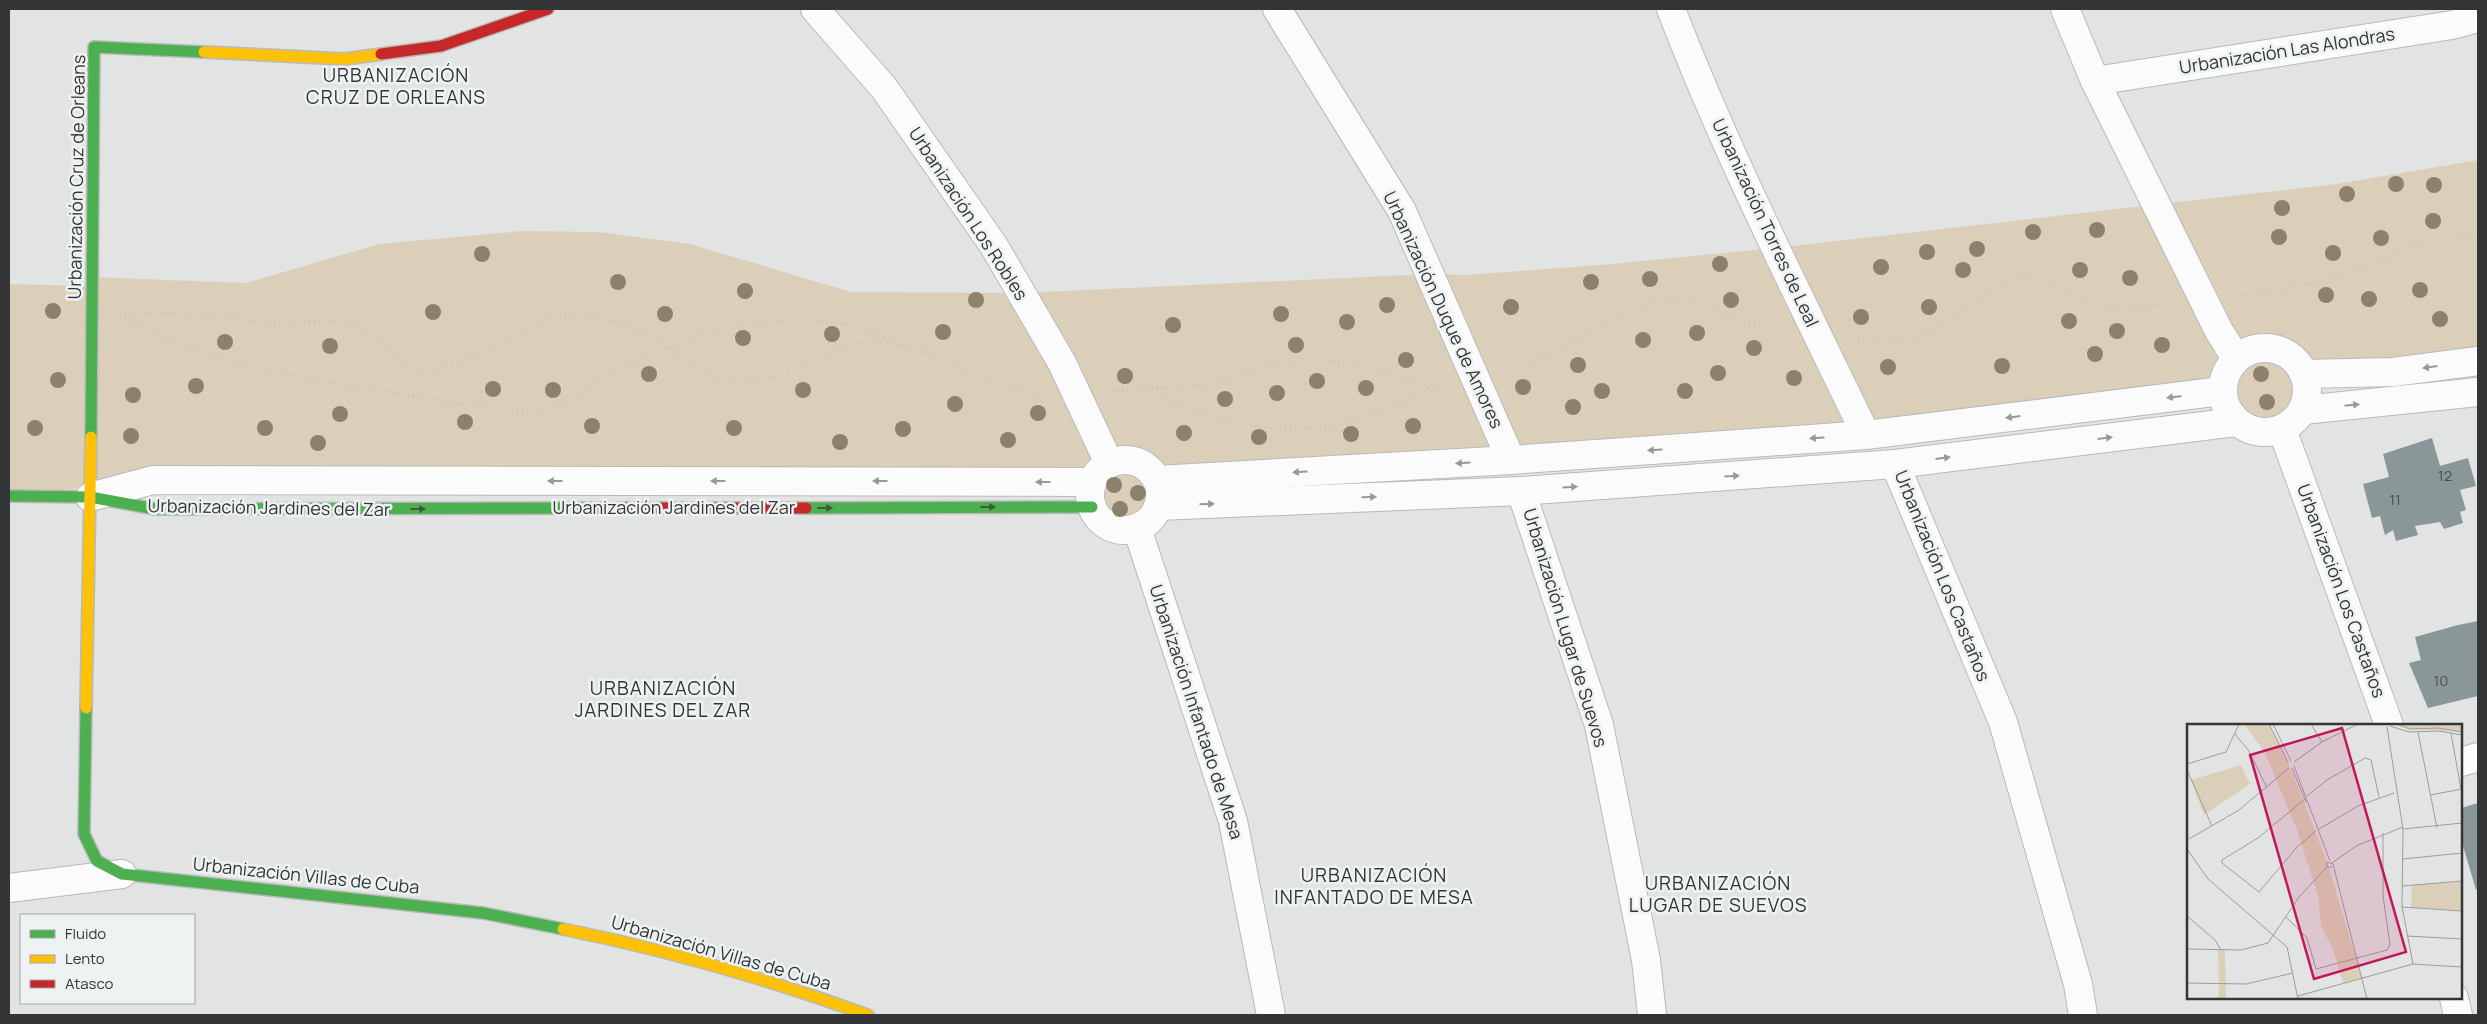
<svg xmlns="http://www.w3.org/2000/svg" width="2487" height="1024" viewBox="0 0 2487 1024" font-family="Manrope,sans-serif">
<rect width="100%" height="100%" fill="#e2e4e4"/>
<g fill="#dccfb9">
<path d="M2478 160V361L2297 363C2269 339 2240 345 2224 378L1866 435 1150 469C1131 457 1117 457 1099 471L153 480 9 496V284L92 286V277L246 283 379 244 523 231 599 232 690 244 851 292 1021 293 1430 274 1466 275 1612 264 1775 248 2337 184Z"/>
<circle cx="2265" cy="390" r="32"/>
<circle cx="1124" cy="494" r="27"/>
</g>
<g fill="#899799">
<polygon points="2432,438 2440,466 2468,458 2476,486 2460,490 2466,510 2460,512 2463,523 2444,529 2440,522 2415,526 2418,535 2396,541 2393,530 2385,535 2380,516 2372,518 2363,484 2389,477 2383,454"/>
<polygon points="2478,621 2478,696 2428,708 2409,663 2421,660 2415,637 2458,625"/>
<polygon points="2478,803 2478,889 2476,890 2461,839 2461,808"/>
</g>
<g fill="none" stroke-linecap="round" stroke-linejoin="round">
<g stroke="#b8baba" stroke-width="30">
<g id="street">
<polyline points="815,9 884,88 994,246 1062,363 1109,463"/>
<polyline points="1277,9 1402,211 1511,460"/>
<path d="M1671 9C1727 155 1798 294 1866 435"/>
<polyline points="2065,9 2095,81 2219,331 2236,358"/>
<polyline points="2095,81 2452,25 2478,18"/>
<circle cx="2265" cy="390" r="42"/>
<polyline points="2304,374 2393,372 2478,361"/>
<polyline points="2303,410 2478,392"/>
<polyline points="2282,429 2389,725"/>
<circle cx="1125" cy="495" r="35"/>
<polyline points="1895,464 2003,722 2078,984 2083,1015"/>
<polyline points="1157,480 1511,460 1866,435 2222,391"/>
<polyline points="1521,491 1599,725 1646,960 1652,1015"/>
<polyline points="90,497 153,480 1092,482"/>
<polyline points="1158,506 1521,491 1895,464 2236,422"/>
<polyline points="1137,528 1233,821 1271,1015"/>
<polyline points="2461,762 2478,757"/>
<polyline points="9,888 122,874"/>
<polyline points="2454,998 2458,1015"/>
</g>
</g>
<g stroke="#b8baba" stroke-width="14">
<g id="fast">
<polyline points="91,437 94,47 204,52"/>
<polyline points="9,496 90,497 155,509 598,508"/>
<polyline points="806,508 1092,507"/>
<polyline points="86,708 84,834 97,861 122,874 483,913 563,929"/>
</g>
</g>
<g stroke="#b8baba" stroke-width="14">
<g id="slow">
<polyline points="204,52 345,59 381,54"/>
<polyline points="86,708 91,437"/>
<path d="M563 929C667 950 768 979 868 1015"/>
</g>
</g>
<g stroke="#b8baba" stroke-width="14">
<g id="jam">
<polyline points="381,54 441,46 548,9"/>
<polyline points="598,508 806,508"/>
</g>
</g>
<g stroke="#c3c4c4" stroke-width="3" stroke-dasharray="1 4" stroke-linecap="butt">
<polyline points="2241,297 2322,281 2374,264 2418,242 2478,238"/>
<polyline points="125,316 145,313 213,315 263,323 346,321 374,334 398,359 417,371 442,368 485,352 554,315 588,315 625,325 656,338 690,364 719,378 746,379 777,377 847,346 883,342 931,353 969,374 1003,386 1039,394"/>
<polyline points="125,319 189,349 272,373 445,402 524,411 567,405 606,374 716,329 795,319 857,326 899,344"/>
<polyline points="1858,341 1895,343 1926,334 1996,288 2022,276 2048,282 2093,305 2114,309 2168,303"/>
<polyline points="1510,371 1559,351 1608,320 1653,302 1698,302 1744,323 1776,328"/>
<polyline points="1112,391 1215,384 1264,368 1304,359 1355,363 1415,384 1441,384"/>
<path d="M1146 391C1181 405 1217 419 1254 426 1314 438 1385 415 1436 384"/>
</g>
<use href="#street" stroke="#fbfbfb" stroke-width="28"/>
<use href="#fast" stroke="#4caf50" stroke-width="11"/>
<use href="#slow" stroke="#ffc107" stroke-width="11"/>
<use href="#jam" stroke="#c62828" stroke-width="11"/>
</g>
<g fill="#8c816d">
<circle cx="2396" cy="184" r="8"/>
<circle cx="2434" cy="185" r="8"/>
<circle cx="2347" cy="194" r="8"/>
<circle cx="2282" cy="208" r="8"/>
<circle cx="2433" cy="221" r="8"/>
<circle cx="2097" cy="230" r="8"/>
<circle cx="2033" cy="232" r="8"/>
<circle cx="2279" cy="237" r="8"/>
<circle cx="2381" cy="238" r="8"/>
<circle cx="1977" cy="249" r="8"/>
<circle cx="1927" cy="252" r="8"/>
<circle cx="2333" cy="253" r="8"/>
<circle cx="482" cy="254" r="8"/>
<circle cx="1720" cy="264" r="8"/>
<circle cx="1881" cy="267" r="8"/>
<circle cx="1963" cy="270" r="8"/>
<circle cx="2080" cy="270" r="8"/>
<circle cx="2130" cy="278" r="8"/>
<circle cx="1650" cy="279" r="8"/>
<circle cx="618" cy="282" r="8"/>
<circle cx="1591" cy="282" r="8"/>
<circle cx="2420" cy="290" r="8"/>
<circle cx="745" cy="291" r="8"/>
<circle cx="2326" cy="295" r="8"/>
<circle cx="2369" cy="299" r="8"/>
<circle cx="976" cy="300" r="8"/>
<circle cx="1731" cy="300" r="8"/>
<circle cx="1387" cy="305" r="8"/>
<circle cx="1511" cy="307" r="8"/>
<circle cx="1929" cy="307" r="8"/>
<circle cx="53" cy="311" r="8"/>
<circle cx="433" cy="312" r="8"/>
<circle cx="665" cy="314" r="8"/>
<circle cx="1281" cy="314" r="8"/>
<circle cx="1861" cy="317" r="8"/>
<circle cx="2440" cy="319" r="8"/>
<circle cx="2069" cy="321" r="8"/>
<circle cx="1347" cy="322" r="8"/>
<circle cx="1173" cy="325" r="8"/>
<circle cx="2117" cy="331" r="8"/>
<circle cx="943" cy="332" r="8"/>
<circle cx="1697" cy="333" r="8"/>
<circle cx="832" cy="334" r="8"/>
<circle cx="743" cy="338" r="8"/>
<circle cx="1643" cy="340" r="8"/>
<circle cx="225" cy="342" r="8"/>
<circle cx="1296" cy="345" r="8"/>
<circle cx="2162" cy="345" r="8"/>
<circle cx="330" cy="346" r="8"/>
<circle cx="1754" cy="348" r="8"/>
<circle cx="2095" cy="354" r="8"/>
<circle cx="1406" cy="360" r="8"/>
<circle cx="1578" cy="365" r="8"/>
<circle cx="2002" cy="366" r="8"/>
<circle cx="1888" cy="367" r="8"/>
<circle cx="1718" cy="373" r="8"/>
<circle cx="649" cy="374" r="8"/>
<circle cx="2261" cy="374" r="8"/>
<circle cx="1125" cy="376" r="8"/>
<circle cx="1794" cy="378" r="8"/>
<circle cx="58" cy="380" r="8"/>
<circle cx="1317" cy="381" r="8"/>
<circle cx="196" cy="386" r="8"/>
<circle cx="1523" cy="387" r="8"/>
<circle cx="1366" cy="388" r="8"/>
<circle cx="493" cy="389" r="8"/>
<circle cx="553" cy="390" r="8"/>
<circle cx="803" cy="390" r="8"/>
<circle cx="1602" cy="391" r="8"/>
<circle cx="1685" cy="391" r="8"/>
<circle cx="1277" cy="393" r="8"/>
<circle cx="133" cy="395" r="8"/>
<circle cx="1225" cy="399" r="8"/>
<circle cx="2267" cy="402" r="8"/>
<circle cx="955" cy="404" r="8"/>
<circle cx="1573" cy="407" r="8"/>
<circle cx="1038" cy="413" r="8"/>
<circle cx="340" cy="414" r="8"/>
<circle cx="465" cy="422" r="8"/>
<circle cx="592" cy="426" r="8"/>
<circle cx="1413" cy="426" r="8"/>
<circle cx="35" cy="428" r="8"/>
<circle cx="265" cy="428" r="8"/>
<circle cx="734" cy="428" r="8"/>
<circle cx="903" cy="429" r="8"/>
<circle cx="1184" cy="433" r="8"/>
<circle cx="1351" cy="434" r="8"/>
<circle cx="131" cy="436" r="8"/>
<circle cx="1259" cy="437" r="8"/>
<circle cx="1008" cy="440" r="8"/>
<circle cx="840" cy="442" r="8"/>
<circle cx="318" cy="443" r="8"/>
<circle cx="1114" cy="485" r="8"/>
<circle cx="1138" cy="493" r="8"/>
<circle cx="1120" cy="509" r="8"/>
</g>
<defs><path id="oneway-solid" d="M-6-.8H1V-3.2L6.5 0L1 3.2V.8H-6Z" transform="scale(1.25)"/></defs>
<g fill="#989898">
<use href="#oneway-solid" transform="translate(2430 367) rotate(172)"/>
<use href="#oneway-solid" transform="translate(2174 397) rotate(173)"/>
<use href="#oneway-solid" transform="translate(2352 405) rotate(-6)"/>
<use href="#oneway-solid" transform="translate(2013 417) rotate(173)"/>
<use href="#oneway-solid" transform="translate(1817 438) rotate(176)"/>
<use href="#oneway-solid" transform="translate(2105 438) rotate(-7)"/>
<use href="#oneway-solid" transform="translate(1655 450) rotate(176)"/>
<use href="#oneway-solid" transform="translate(1943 458) rotate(-7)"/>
<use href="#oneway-solid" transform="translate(1463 463) rotate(177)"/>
<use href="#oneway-solid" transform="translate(1300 472) rotate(177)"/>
<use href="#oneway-solid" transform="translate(1732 476) rotate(-4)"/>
<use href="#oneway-solid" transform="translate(555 481) rotate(-180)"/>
<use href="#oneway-solid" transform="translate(718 481) rotate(-180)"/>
<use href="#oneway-solid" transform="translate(880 481) rotate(-180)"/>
<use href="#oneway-solid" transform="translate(1043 482) rotate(-180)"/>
<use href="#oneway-solid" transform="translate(1570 487) rotate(-4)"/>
<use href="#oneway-solid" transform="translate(1369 497) rotate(-2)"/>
<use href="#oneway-solid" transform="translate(1207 504) rotate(-2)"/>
</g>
<g fill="#3b5a3e">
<use href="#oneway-solid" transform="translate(988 507)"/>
<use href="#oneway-solid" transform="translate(825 508)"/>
<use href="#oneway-solid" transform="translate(418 509)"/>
</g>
<g text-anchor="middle" stroke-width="5" stroke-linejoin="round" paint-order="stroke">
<g font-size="15" fill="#494e4f">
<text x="2445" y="481">12</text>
<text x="2395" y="505">11</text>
<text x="2441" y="686">10</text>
</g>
<g font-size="18" fill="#343536" stroke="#eef2f3">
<text transform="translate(2287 51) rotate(-9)" y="6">Urbanización Las Alondras</text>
<text transform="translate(77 177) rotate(-89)" y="6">Urbanización Cruz de Orleans</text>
<text transform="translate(968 214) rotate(57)" y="6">Urbanización Los Robles</text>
<text transform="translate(1765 223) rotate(65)" y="6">Urbanización Torres de Leal</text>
<text transform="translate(1443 310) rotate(65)" y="6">Urbanización Duque de Amores</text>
<text transform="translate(269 508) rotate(1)" y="6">Urbanización Jardines del Zar</text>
<text x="674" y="514">Urbanización Jardines del Zar</text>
<text transform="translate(1942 576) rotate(68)" y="6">Urbanización Los Castaños</text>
<text transform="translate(2341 591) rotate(70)" y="6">Urbanización Los Castaños</text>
<text transform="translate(1565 628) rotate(73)" y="6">Urbanización Lugar de Suevos</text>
<text transform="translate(1196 712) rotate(72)" y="6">Urbanización Infantado de Mesa</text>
<text transform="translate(306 876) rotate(6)" y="6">Urbanización Villas de Cuba</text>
<text transform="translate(721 953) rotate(16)" y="6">Urbanización Villas de Cuba</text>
</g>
<g font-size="19" letter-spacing="1" fill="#343536" stroke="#eef2f3">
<text x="396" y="82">URBANIZACIÓN<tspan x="396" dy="22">CRUZ DE ORLEANS</tspan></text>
<text x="663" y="695">URBANIZACIÓN<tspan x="663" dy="22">JARDINES DEL ZAR</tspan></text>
<text x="1374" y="882">URBANIZACIÓN<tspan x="1374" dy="22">INFANTADO DE MESA</tspan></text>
<text x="1718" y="890">URBANIZACIÓN<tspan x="1718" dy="22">LUGAR DE SUEVOS</tspan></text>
</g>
</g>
<g transform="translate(2187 724)">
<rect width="275" height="275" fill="#e2e4e4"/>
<path d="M57 0H82L104 45 140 138 175 254 156 259 146 225 134 202 131 171 109 103 77 27ZM209 0H275V8L223 5ZM54 41 63 60 17 91 4 56ZM275 157V187L224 183 225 161ZM31 226H38L39 275H32Z" fill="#dccfb9"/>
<path fill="none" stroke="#9c9e9e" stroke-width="1" d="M82 0 101 38M86 0 104 37M124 0 135 18M209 0 223 5 252 4 275 8M203 2 222 8 252 7 275 11M200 3 216 105 215 183 226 240M231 8 250 104M264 9 274 65M48 10 62 27 80 64M107 38 135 18 171 0M0 40 39 28 52 0M107 42 143 137M105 44 119 78M0 46 25 102M243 71 275 65M120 72 140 56 178 34 184 36 192 73M118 75 71 114 35 136V139L72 168 110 123 129 107M132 105 171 82 207 69M216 105 275 99M2 115 52 86 102 44M0 125 21 155 100 223 111 275M216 135 275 129M145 139 169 122 216 103M145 143H140V138L146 140 180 275M215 162 275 157M215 183 275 187M0 192 28 216 34 226M99 193 120 214 129 245 200 226 203 221 196 172V109M220 212 275 215M0 225 54 226 81 219 112 173 140 143M0 259 59 260 106 249M111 272 226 240 275 243"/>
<path fill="#c2185b" fill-opacity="0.15" stroke="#c2185b" stroke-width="2.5" d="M155 4 219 228 127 255 63 31Z"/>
<rect width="275" height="275" fill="none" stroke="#343536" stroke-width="2.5"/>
</g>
<rect width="2487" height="1024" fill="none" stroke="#343536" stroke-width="20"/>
<rect x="20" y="914" width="175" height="90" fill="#eef2f3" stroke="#a4a6a7"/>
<rect x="30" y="930" width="25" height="8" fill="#4caf50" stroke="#a4a6a7"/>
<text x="65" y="939" font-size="15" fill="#343536">Fluido</text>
<rect x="30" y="955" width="25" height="8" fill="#ffc107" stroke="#a4a6a7"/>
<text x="65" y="964" font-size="15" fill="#343536">Lento</text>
<rect x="30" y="980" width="25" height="8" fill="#c62828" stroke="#a4a6a7"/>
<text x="65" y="989" font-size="15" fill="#343536">Atasco</text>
</svg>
